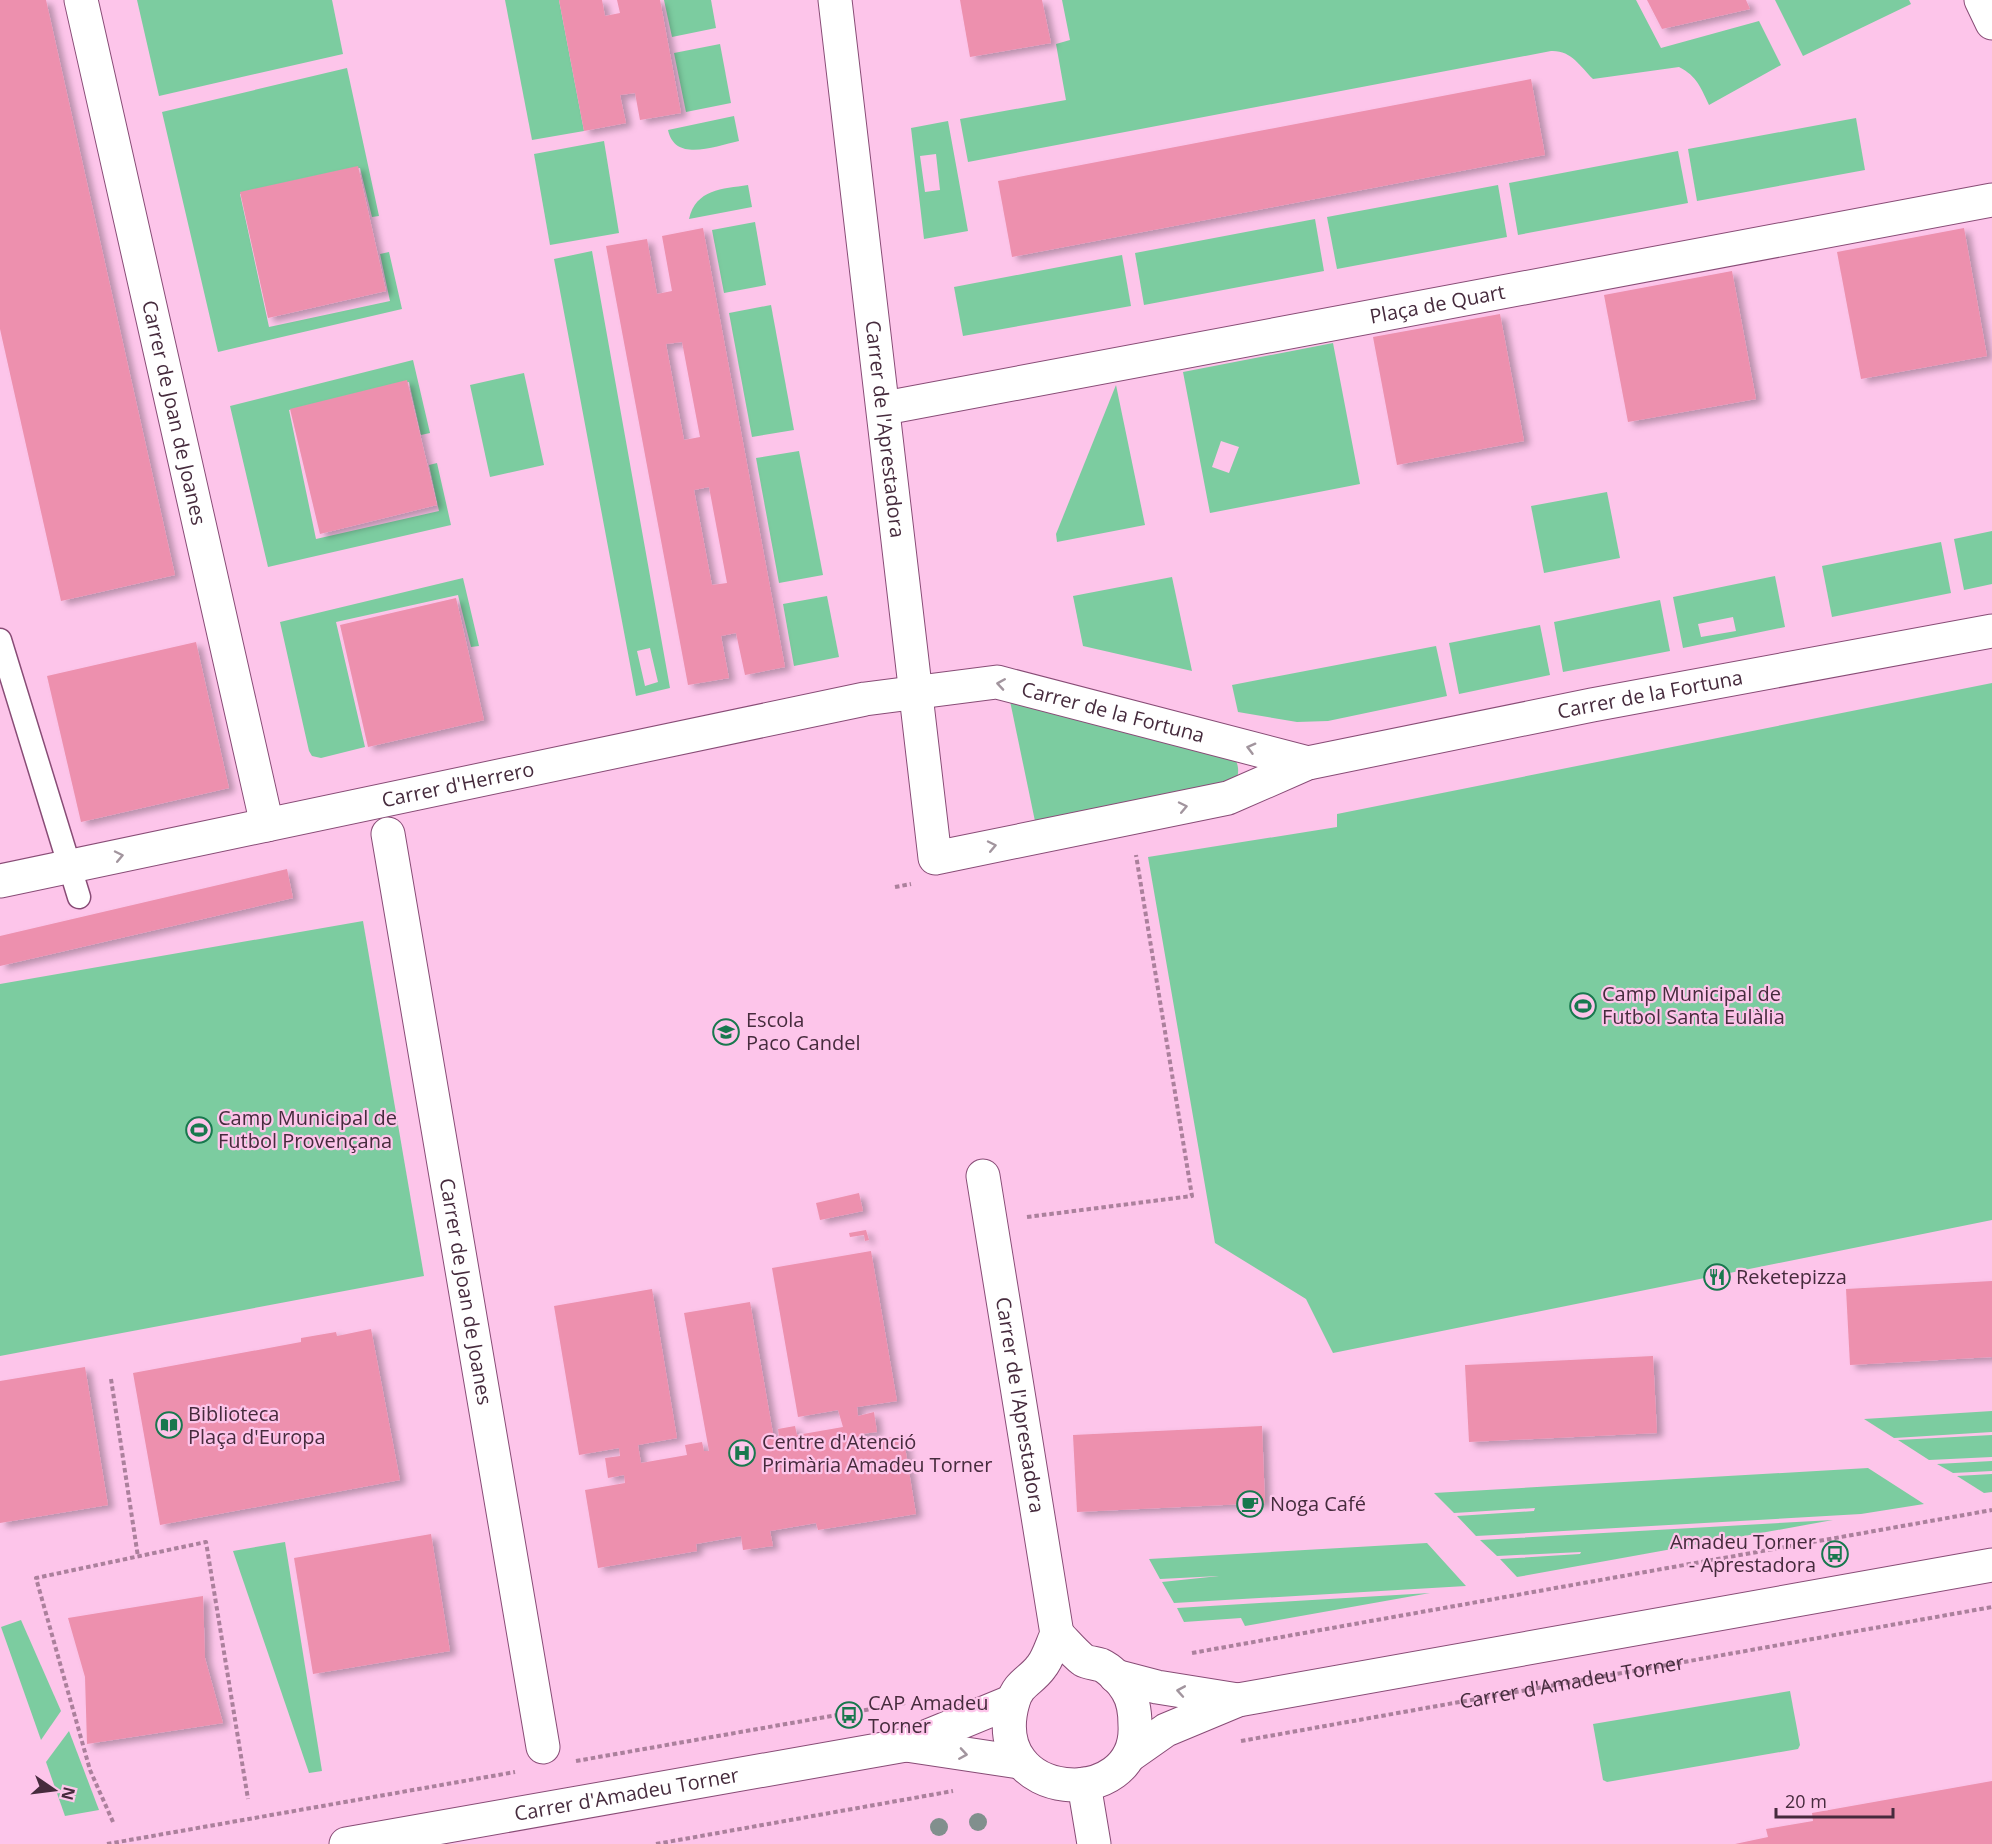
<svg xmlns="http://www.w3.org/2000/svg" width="1992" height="1844" viewBox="0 0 1992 1844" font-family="'Open Sans',sans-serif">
<defs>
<filter id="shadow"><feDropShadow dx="6" dy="4" stdDeviation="3" flood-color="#0004"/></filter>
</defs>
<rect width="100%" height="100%" fill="#fdc5ea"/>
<g fill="#7ccca0" fill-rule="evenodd">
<polygon points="137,0 332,0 343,54 159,96"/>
<polygon points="505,0 559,0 584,131 532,140"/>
<polygon points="664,0 711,0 716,28 672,37"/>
<path d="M1062 0H1636L1661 48 1759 21 1781 65 1709 105C1701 88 1697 76 1679 67L1593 79C1580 66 1571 50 1551 51L968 162 960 119 1066 100 1056 44 1070 40Z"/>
<polygon points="1775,0 1909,0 1911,4 1803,56"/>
<polygon points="720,44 731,103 686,112 674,53"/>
<polygon points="347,68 379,216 372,217 360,168 240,194 269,327 390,301 380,254 389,252 402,309 218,352 162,112"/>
<path d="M734 116 739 141C715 146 675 163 668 130Z"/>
<polygon points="1856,118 1865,170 1697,201 1688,149"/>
<path d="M948 121 968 231 924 239 911 128ZM936 154 940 190 925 192 920 156Z"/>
<polygon points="604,141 619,233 550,245 534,154"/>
<polygon points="1678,151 1688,203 1518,235 1509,183"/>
<path d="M748 185 752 207 689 219C696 189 722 189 748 185Z"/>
<polygon points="1498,185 1507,237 1337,269 1327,217"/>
<polygon points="1315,219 1324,271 1144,305 1135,253"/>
<polygon points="755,222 766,285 724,293 712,230"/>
<path d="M592 251 670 688 636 696 554 259ZM650 648 658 682 645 686 637 651Z"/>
<polygon points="1122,255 1131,306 963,336 954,287"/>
<polygon points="771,305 794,430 752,437 729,313"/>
<path d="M1333 343 1360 484 1210 513 1183 372ZM1221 441 1239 447 1229 473 1212 467Z"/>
<polygon points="413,360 430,433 421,435 409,382 289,410 316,539 439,511 429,465 437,463 451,525 268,567 230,406"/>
<polygon points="524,373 544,465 490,477 470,385"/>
<polygon points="1116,385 1145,525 1057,542 1056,534"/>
<polygon points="799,451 823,575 779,583 756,458"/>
<polygon points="1607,492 1620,558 1544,573 1531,506"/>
<polygon points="1992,531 1992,584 1964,590 1954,539"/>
<polygon points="1941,542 1951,593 1832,617 1822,566"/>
<path d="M1775 576 1785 627 1683 648 1673 597ZM1733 617 1736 631 1701 637 1698 624Z"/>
<polygon points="1172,577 1192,671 1083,646 1073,596"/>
<polygon points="463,578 479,646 471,647 458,595 336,622 365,747 321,758 312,756 309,751 280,622"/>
<polygon points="827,596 839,657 794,666 783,604"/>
<polygon points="1660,600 1670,651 1563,672 1554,622"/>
<polygon points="1540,625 1550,675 1459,694 1449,643"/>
<polygon points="1436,646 1447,696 1328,721 1297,722 1238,712 1232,685"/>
<polygon points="1992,683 1992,1220 1333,1353 1306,1299 1215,1243 1148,857 1337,827 1337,814"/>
<path d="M1010 701 1235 759C1239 766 1239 773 1236 781L1036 826Z"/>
<polygon points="363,921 424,1276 0,1356 0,984"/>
<polygon points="1992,1411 1992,1432 1894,1438 1864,1419"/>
<polygon points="1992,1435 1992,1457 1929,1460 1898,1440"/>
<polygon points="1992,1461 1992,1471 1953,1473 1937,1464"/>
<polygon points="1868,1468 1924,1504 1861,1514 1476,1536 1457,1516 1534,1511 1535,1508 1454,1513 1434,1493"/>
<polygon points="1992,1474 1992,1492 1984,1493 1957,1476"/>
<polygon points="1833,1520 1517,1577 1500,1559 1580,1554 1581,1552 1497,1556 1480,1540"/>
<polygon points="285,1542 322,1771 309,1773 233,1551"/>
<polygon points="1427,1543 1466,1586 1174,1603 1162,1582 1219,1576 1160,1579 1149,1559"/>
<polygon points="1430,1593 1245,1626 1241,1618 1184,1622 1177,1608"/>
<polygon points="21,1620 61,1711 41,1740 1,1627"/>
<polygon points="1790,1691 1800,1745 1798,1749 1607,1782 1603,1780 1593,1724"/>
<polygon points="69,1731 99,1810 65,1816 46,1762"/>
</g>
<g fill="#ed90ae" fill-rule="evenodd" filter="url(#shadow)">
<polygon points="0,0 46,0 175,575 61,601 0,329"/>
<polygon points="559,0 602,0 605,16 620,13 617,0 660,0 681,113 640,120 635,93 620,95 626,123 584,131"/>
<polygon points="960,0 1042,0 1051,43 970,57"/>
<polygon points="1647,0 1746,0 1750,9 1662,29"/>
<polygon points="1531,79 1545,155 1012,257 998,181"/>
<polygon points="358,166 386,291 268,318 240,192"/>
<path d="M703 228 785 667 745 675 736 633 721 636 729 678 688 685 606 246 647 239 657 294 672 291 662 236ZM682 342 700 437 684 440 666 344ZM709 487 727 583 712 585 694 490Z"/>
<polygon points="1964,228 1987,356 1861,379 1837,252"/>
<polygon points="1732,271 1756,399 1628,422 1604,295"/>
<polygon points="1500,314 1524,441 1397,465 1373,337"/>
<polygon points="407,380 437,505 320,534 290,409"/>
<polygon points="456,598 484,720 368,747 340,625"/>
<polygon points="196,642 229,788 81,822 47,676"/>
<polygon points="287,869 293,898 0,966 0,936"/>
<polygon points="859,1193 863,1211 820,1220 816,1203"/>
<polygon points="866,1230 869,1240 865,1241 864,1235 850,1237 849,1233"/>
<polygon points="871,1251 897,1401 857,1407 858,1416 874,1412 877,1432 861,1434 861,1443 903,1435 916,1514 818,1530 816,1523 770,1531 773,1546 743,1550 741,1536 696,1544 697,1551 598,1568 585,1490 625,1483 624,1475 608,1478 605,1458 620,1456 619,1448 579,1455 554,1306 652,1289 677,1438 638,1445 641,1463 687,1455 685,1445 702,1442 704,1451 709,1451 684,1313 750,1302 774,1439 779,1437 778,1429 795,1426 797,1435 843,1427 838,1410 798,1417 772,1268"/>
<polygon points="1992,1281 1992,1357 1850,1365 1846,1289"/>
<polygon points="371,1329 400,1480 160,1525 133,1373 301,1342 301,1338 336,1332 337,1336"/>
<polygon points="1653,1356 1657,1433 1469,1442 1465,1365"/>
<polygon points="85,1367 108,1505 0,1523 0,1381"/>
<polygon points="1262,1426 1265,1503 1077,1512 1073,1435"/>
<polygon points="431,1534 450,1651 313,1674 294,1558"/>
<polygon points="203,1596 205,1658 223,1723 87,1744 85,1677 68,1618"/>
<polygon points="1992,1781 1992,1844 1735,1844 1768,1837 1766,1829 1813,1821 1812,1813"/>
</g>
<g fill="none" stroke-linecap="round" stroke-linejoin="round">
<g stroke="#884c76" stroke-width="25">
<polyline id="lane" points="0,640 79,897"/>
</g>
<g stroke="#884c76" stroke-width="35">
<g id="street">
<path id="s2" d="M81 0 267 825"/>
<path id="s3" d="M835 0 935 858 1228 798 1308 763 1592 705 1992 631"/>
<polyline points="1981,0 1992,23"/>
<path id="s4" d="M885 408 1992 200"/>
<path id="s5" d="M388 834 543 1747"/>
<path id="s6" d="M0 881 865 699 997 682 1308 763"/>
<path id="s7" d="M983 1176 1057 1634"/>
<polyline points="1084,1784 1094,1844"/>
</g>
</g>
<g stroke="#884c76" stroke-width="35">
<g id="secondary">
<path d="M1057 1634C1065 1642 1074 1653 1083 1660 1088 1663 1095 1663 1101 1665 1110 1669 1122 1681 1127 1690 1134 1701 1135 1713 1135 1725 1140 1812 984 1804 1013 1702 1018 1683 1031 1681 1041 1667 1048 1659 1052 1644 1057 1634Z"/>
<polyline points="1115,1676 1157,1687 1238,1700"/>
<polyline points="906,1745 1019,1762"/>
<polyline points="1129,1756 1166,1730 1238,1700 1992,1565"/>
<path id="s8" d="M346 1844 906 1745 1013 1701"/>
</g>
</g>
<g stroke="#ab809c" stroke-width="4" stroke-dasharray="4.5 3" stroke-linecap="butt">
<polyline points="895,887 911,884"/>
<polyline points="1027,1217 1192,1196 1136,855"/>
<polyline points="111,1379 138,1557"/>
<polyline points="1192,1653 1992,1510"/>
<path id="s1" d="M1241 1741 1992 1607"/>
<polyline points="576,1761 905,1703"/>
<polyline points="113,1822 90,1770 36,1578 206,1542 248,1799"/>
<polyline points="107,1844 515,1772"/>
<polyline points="656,1844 953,1791"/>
</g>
<use href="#lane" stroke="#fff" stroke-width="22"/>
<use href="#street" stroke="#fff" stroke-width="33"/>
<use href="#secondary" stroke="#fff" stroke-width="33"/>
</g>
<g fill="#818f8d">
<circle cx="978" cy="1822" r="9"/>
<circle cx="939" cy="1827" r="9"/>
</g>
<defs><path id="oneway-chevron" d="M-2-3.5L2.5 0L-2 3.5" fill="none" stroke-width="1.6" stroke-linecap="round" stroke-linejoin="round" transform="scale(1.5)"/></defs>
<g stroke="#a2959e">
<use href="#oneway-chevron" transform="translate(1001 684) rotate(-171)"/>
<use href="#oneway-chevron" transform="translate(1251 748) rotate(-165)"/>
<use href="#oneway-chevron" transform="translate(1183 807) rotate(-12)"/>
<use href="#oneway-chevron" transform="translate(992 846) rotate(-12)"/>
<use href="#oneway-chevron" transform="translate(119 856) rotate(-12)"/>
<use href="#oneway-chevron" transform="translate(1181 1691) rotate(-170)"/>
<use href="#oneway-chevron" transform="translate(963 1754) rotate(9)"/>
</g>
<defs>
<g id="stadium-ring" transform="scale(1.35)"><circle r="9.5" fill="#fdc5ea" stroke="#18784e" stroke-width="1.5"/><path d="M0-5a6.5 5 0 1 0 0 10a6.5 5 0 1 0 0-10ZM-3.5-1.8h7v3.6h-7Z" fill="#18784e"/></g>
<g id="school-ring" transform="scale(1.35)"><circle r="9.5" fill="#fdc5ea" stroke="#18784e" stroke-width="1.5"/><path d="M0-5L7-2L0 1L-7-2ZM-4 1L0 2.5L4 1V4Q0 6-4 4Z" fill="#18784e"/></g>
<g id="restaurant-ring" transform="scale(1.35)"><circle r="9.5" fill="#fdc5ea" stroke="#18784e" stroke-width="1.5"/><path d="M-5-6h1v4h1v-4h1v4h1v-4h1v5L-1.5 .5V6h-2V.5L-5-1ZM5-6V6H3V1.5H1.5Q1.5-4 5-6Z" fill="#18784e"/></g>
<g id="library-ring" transform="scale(1.35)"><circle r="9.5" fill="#fdc5ea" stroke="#18784e" stroke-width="1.5"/><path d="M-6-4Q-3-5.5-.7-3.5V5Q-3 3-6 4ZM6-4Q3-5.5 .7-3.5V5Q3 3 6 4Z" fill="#18784e"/></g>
<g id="hospital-ring" transform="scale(1.35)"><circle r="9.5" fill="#fdc5ea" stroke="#18784e" stroke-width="1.5"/><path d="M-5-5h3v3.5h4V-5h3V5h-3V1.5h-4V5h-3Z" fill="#18784e"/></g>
<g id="cafe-ring" transform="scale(1.35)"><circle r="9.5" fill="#fdc5ea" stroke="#18784e" stroke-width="1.5"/><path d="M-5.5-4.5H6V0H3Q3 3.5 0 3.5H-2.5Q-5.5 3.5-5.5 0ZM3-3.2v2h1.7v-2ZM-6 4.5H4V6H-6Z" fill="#18784e"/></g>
<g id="bus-ring" transform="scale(1.35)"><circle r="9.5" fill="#fdc5ea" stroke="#18784e" stroke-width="1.5"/><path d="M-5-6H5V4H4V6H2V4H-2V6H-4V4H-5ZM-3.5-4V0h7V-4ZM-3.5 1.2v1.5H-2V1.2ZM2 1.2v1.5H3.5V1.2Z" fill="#18784e"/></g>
</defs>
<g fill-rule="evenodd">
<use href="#stadium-ring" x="1583" y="1006"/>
<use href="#school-ring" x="726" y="1032"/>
<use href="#stadium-ring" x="199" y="1130"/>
<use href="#restaurant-ring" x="1717" y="1277"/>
<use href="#library-ring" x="169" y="1425"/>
<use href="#hospital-ring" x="742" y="1453"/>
<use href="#cafe-ring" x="1250" y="1504"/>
<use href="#bus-ring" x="1835" y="1554"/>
<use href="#bus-ring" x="849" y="1715"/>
</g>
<g text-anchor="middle" stroke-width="4.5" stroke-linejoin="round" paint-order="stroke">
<g font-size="20" fill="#462b3d" stroke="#fdc5ea">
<text dy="7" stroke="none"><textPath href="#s4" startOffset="562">Plaça de Quart</textPath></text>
<text dy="7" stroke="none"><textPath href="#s2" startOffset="423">Carrer de Joan de Joanes</textPath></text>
<text dy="7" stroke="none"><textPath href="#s3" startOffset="432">Carrer de l'Aprestadora</textPath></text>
<text dy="7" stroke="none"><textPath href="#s3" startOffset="1599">Carrer de la Fortuna</textPath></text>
<text dy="7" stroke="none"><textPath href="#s6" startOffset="1137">Carrer de la Fortuna</textPath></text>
<text dy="7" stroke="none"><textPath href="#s6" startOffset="468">Carrer d'Herrero</textPath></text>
<text dy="7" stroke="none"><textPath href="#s5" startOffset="464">Carrer de Joan de Joanes</textPath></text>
<text dy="7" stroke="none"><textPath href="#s7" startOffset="232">Carrer de l'Aprestadora</textPath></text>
<text dy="7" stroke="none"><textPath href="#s1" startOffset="336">Carrer d'Amadeu Torner</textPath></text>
<text dy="7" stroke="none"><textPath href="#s8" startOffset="285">Carrer d'Amadeu Torner</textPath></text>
</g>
<g font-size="20" fill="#462b3d" stroke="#fdc5ea" text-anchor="start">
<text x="1602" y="1001">Camp Municipal de<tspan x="1602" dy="23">Futbol Santa Eulàlia</tspan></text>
<text x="746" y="1027">Escola<tspan x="746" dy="23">Paco Candel</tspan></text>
<text x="218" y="1125">Camp Municipal de<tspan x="218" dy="23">Futbol Provençana</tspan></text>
<text x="1736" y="1284">Reketepizza</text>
<text x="188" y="1421">Biblioteca<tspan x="188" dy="23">Plaça d'Europa</tspan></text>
<text x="762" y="1449">Centre d'Atenció<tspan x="762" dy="23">Primària Amadeu Torner</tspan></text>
<text x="1270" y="1511">Noga Café</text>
<text x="1816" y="1549" text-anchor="end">Amadeu Torner<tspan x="1816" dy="23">- Aprestadora</tspan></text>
<text x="868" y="1710">CAP Amadeu<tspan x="868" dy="23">Torner</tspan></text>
</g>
</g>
<g transform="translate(54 1790) rotate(104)" stroke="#fdc5ea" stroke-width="4.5" paint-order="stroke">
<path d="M0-4.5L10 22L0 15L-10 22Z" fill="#462b3d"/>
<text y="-9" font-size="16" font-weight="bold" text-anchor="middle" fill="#462b3d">N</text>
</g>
<path d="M1776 1808v9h117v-9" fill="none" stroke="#462b3d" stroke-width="3"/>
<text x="1785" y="1808" font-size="18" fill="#462b3d" stroke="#fdc5ea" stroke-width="4.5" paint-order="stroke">20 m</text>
</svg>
